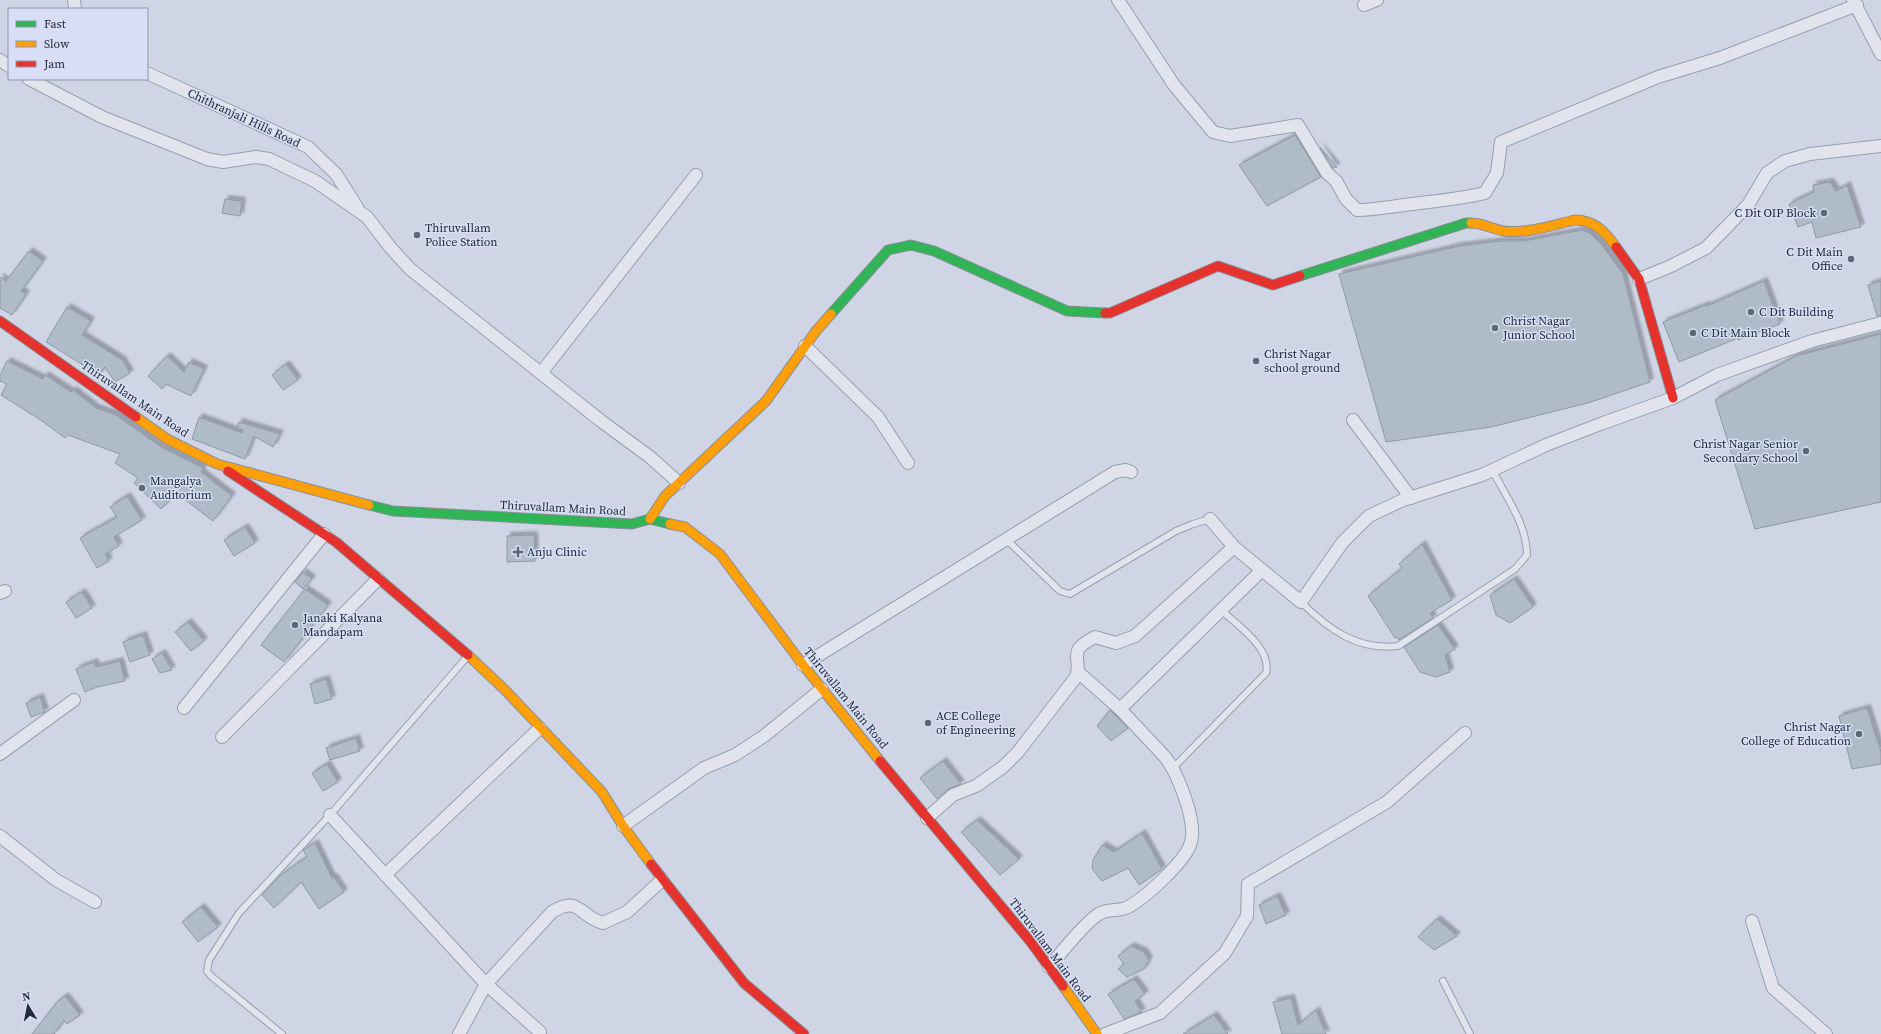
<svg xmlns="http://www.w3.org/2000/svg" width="1881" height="1034" viewBox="0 0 1881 1034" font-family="'Source Serif 4',serif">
<defs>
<filter id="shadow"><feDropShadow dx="3.5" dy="-3.5" stdDeviation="1" flood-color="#0004"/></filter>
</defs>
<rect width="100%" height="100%" fill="#cfd5e5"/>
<g fill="#b0bbc8" stroke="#8e98a5" filter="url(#shadow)">
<polygon points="1295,135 1321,177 1267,206 1239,165"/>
<polygon points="1320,147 1337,167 1333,168"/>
<polygon points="1830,182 1836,191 1847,185 1861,227 1816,238 1812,222 1798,227 1789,204 1814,192 1813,185"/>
<polygon points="225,199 242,201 240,216 222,213"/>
<polygon points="1582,230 1590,233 1601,244 1623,274 1650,382 1588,403 1491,427 1386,442 1339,274 1459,246 1501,241 1524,241"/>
<polygon points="29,251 43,261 21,291 26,294 12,315 0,308 0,277 6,281"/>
<polygon points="1764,281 1780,324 1738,340 1738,338 1679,362 1663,322 1706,305 1707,306"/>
<polygon points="1881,281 1881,316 1877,316 1868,285"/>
<polygon points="67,307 91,321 82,335 122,360 130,373 115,382 105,367 99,375 46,342"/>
<polygon points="1881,334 1881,502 1755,529 1715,400 1796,356"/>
<polygon points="167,356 184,372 189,362 204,369 191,396 166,384 162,389 148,376"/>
<polygon points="7,361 43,379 45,375 71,392 73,390 96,408 116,415 161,447 203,468 201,472 232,496 213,521 183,498 180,500 175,495 161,509 134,483 138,478 115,463 120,454 68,435 65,438 42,421 1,395 7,384 0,381 0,375"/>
<polygon points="286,364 298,380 283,390 272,375"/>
<polygon points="199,417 242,433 243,430 237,427 239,422 280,434 273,447 254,436 245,459 192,439"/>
<polygon points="127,496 142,520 114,537 119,546 105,554 109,561 97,568 80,538 117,517 110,507"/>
<polygon points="245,527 255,543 234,556 224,540"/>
<polygon points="534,535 535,561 507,562 507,536"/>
<polygon points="1422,544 1452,600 1430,613 1433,618 1399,640 1397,637 1395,638 1368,596 1402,568 1399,564"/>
<polygon points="303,572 312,579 303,589 295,582"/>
<polygon points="1514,579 1533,607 1510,623 1496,615 1490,595"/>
<polygon points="305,589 328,605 284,662 261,645"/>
<polygon points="82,592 92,608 76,618 66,602"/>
<polygon points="188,622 204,641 191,651 175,632"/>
<polygon points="1438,625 1455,649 1445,655 1450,672 1436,677 1420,672 1404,647"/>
<polygon points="143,635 150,655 130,662 123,642"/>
<polygon points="162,653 172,670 160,673 152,659"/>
<polygon points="120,661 125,681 97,687 85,692 76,669 94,662 96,667"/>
<polygon points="326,679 332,699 315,704 310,684"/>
<polygon points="40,697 45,712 31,717 26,703"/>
<polygon points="1867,708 1881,752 1881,764 1852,769 1839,716"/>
<polygon points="1110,710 1128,728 1111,741 1097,726"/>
<polygon points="356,738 360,751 330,760 326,748"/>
<polygon points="943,761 961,784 948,789 937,799 920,778"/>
<polygon points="327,764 338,782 323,791 312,773"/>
<polygon points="977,820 1019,859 1000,875 961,832"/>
<polygon points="1142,833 1162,869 1139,885 1128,868 1102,881 1092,869 1093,860 1102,845 1114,852"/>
<polygon points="315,843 332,878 334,877 344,892 319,909 301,882 274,908 262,895 281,875 307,857 303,850"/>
<polygon points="1277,896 1286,915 1266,924 1259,905"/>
<polygon points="201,907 218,927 198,942 182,922"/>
<polygon points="1437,919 1457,936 1434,950 1418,937"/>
<polygon points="1131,946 1144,952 1149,960 1144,969 1127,977 1118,969 1124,964 1118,956"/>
<polygon points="1134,979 1145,994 1135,1001 1142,1012 1124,1019 1108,994"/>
<polygon points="65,996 80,1015 67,1024 64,1020 54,1034 32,1034 57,1002"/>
<polygon points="1291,998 1298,1025 1316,1010 1326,1034 1282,1034 1273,1002"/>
<polygon points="1214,1015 1228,1034 1183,1034"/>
</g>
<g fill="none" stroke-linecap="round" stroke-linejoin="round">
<g stroke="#989fab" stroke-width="8">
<g id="lane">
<polyline points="1006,539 1060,591 1070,594 1176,531 1193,524 1210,519"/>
<path d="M1301 602C1328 629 1358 651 1398 646L1515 569 1527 555C1527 525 1506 496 1492 470"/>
<path d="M1173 768 1266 673C1272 648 1237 625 1221 610"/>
<polyline points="1443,981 1470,1034"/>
<polyline points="282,1034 211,976 207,971 209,960 239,913 330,815 467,657"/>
</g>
</g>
<g stroke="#989fab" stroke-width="14">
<g id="street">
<polyline points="74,0 75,9"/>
<path d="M1118 0 1174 85 1213 132 1230 136 1298 125 1327 173 1336 181 1346 199 1357 210C1375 210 1393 206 1412 204 1436 201 1460 199 1485 193L1497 173 1501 142 1658 77 1720 58 1857 5"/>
<polyline points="1853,0 1881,54"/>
<polyline points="1364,5 1377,0"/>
<polyline points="0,60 9,66"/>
<polyline points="147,73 308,147 336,174 357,207"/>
<polyline points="29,79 102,117 207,159 223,162 256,157 269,159 315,181 367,217 390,247 410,269 601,421 650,457 679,483"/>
<polyline points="1639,279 1669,267 1706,248 1748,205 1767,173 1785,161 1810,154 1881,146"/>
<polyline points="805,346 878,417 908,463"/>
<polyline points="541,373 696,175"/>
<polyline points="1353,420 1411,498"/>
<polyline points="1210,519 1234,547 1301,602 1342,543 1369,516 1403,500 1482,475 1546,445 1603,423 1673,398 1717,375 1812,341 1881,323"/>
<polyline points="0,593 5,591"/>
<polyline points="803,665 1115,472 1126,470 1131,472"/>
<polyline points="184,708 324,534"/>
<polyline points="1120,709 1262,570"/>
<polyline points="222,737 378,579"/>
<polyline points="0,754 74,700"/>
<polyline points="330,815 486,984 540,1032"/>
<path d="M927 818 953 795 976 786 1003 767 1018 752 1076 677C1083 657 1065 652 1095 637L1116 643 1135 636 1234 547"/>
<polyline points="623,826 704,768 735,755 764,736 822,689"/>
<polyline points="0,836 56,880 95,902"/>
<polyline points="385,875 540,728"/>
<polyline points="1752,921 1773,988 1826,1034"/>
<path d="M1049 967C1060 954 1086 921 1099 914 1108 908 1119 912 1128 907 1145 898 1187 860 1191 842 1197 821 1178 775 1166 758L1120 709 1078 672"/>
<path d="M459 1034 486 984 552 912C580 895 578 916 603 923L627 912 662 880"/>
<polyline points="1105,1034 1160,1013 1225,953 1247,916 1248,884 1387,802 1465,733"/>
</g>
</g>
<g stroke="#888f9a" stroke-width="11">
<g id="fast">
<polyline points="1300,276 1466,223 1471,223"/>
<polyline points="831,314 888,250 911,245 934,251 1067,311 1105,313"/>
<polyline points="369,505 393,511 632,524 650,519 670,524"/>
</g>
</g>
<g stroke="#888f9a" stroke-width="11">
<g id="slow">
<path d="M1471 223C1483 223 1492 229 1504 231 1527 234 1553 225 1575 220 1595 220 1605 232 1616 247"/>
<polyline points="136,417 167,439 217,464 369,505"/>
<polyline points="650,519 665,496 766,401 816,331 831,314"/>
<polyline points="670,524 685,527 720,554 803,665 880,761"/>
<polyline points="468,655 505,690 602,792 623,826 651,864"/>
<polyline points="1063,986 1097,1034"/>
</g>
</g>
<g stroke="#888f9a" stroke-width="11">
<g id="jam">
<polyline points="1616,247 1639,279 1673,398"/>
<polyline points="1105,313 1110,313 1218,266 1273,285 1300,276"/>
<polyline points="0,321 136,417"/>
<polyline points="228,471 336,542 468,655"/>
<polyline points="880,761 1030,941 1063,986"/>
<polyline points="651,864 744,983 804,1034"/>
</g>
</g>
<use href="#lane" stroke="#e1e4ed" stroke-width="6"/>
<use href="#street" stroke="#e1e4ed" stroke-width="12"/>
<use href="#fast" stroke="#30b455" stroke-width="9"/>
<use href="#slow" stroke="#ff9f0a" stroke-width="9"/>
<use href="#jam" stroke="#e5322d" stroke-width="9"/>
</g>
<g fill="#5d6775" stroke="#d7def5" stroke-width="1.5">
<circle cx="1824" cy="213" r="4"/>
<circle cx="417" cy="235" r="4"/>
<circle cx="1851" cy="259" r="4"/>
<circle cx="1751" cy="312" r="4"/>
<circle cx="1495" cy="328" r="4"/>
<circle cx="1693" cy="333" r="4"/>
<circle cx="1256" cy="361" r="4"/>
<circle cx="1806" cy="451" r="4"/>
<circle cx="142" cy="488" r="4"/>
<path d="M516 546h4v4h4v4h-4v4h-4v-4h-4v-4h4z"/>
<circle cx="295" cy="625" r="4"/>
<circle cx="928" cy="723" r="4"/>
<circle cx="1859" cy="734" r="4"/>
</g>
<g text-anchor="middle" stroke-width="3" stroke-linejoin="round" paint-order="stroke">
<g font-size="12" fill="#202c39" stroke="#d7def5">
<text transform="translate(244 118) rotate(25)" y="4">Chithranjali Hills Road</text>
<text transform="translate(135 399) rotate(34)" y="4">Thiruvallam Main Road</text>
<text transform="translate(563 508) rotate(3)" y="4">Thiruvallam Main Road</text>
<text transform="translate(846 698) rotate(51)" y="4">Thiruvallam Main Road</text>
<text transform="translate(1050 950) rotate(53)" y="4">Thiruvallam Main Road</text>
</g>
<g font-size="12" fill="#202c39" stroke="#d7def5" text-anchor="start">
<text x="1816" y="217" text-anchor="end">C Dit OIP Block</text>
<text x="425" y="232">Thiruvallam<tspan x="425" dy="14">Police Station</tspan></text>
<text x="1843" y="256" text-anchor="end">C Dit Main<tspan x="1843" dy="14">Office</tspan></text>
<text x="1759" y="316">C Dit Building</text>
<text x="1503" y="325">Christ Nagar<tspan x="1503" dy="14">Junior School</tspan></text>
<text x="1701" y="337">C Dit Main Block</text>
<text x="1264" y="358">Christ Nagar<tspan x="1264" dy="14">school ground</tspan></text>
<text x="1798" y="448" text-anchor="end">Christ Nagar Senior<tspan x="1798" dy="14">Secondary School</tspan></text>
<text x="150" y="485">Mangalya<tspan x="150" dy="14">Auditorium</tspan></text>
<text x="527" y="556">Anju Clinic</text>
<text x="303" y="622">Janaki Kalyana<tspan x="303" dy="14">Mandapam</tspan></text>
<text x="936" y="720">ACE College<tspan x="936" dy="14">of Engineering</tspan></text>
<text x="1851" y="731" text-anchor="end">Christ Nagar<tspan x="1851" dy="14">College of Education</tspan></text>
</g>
</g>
<rect x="8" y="8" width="140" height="72" fill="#d7def5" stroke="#8e97aa"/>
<rect x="16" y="21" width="20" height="6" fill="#30b455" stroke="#8e97aa"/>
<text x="44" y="28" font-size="12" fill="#202c39">Fast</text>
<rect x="16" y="41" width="20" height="6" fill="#ff9f0a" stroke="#8e97aa"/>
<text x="44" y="48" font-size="12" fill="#202c39">Slow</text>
<rect x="16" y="61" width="20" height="6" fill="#e5322d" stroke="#8e97aa"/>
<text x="44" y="68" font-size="12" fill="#202c39">Jam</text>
<g transform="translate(28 1006) rotate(350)" stroke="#d7def5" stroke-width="3" paint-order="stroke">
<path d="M0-3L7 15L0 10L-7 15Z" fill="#202c39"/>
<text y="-6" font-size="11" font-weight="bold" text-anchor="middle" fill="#202c39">N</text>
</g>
</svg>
